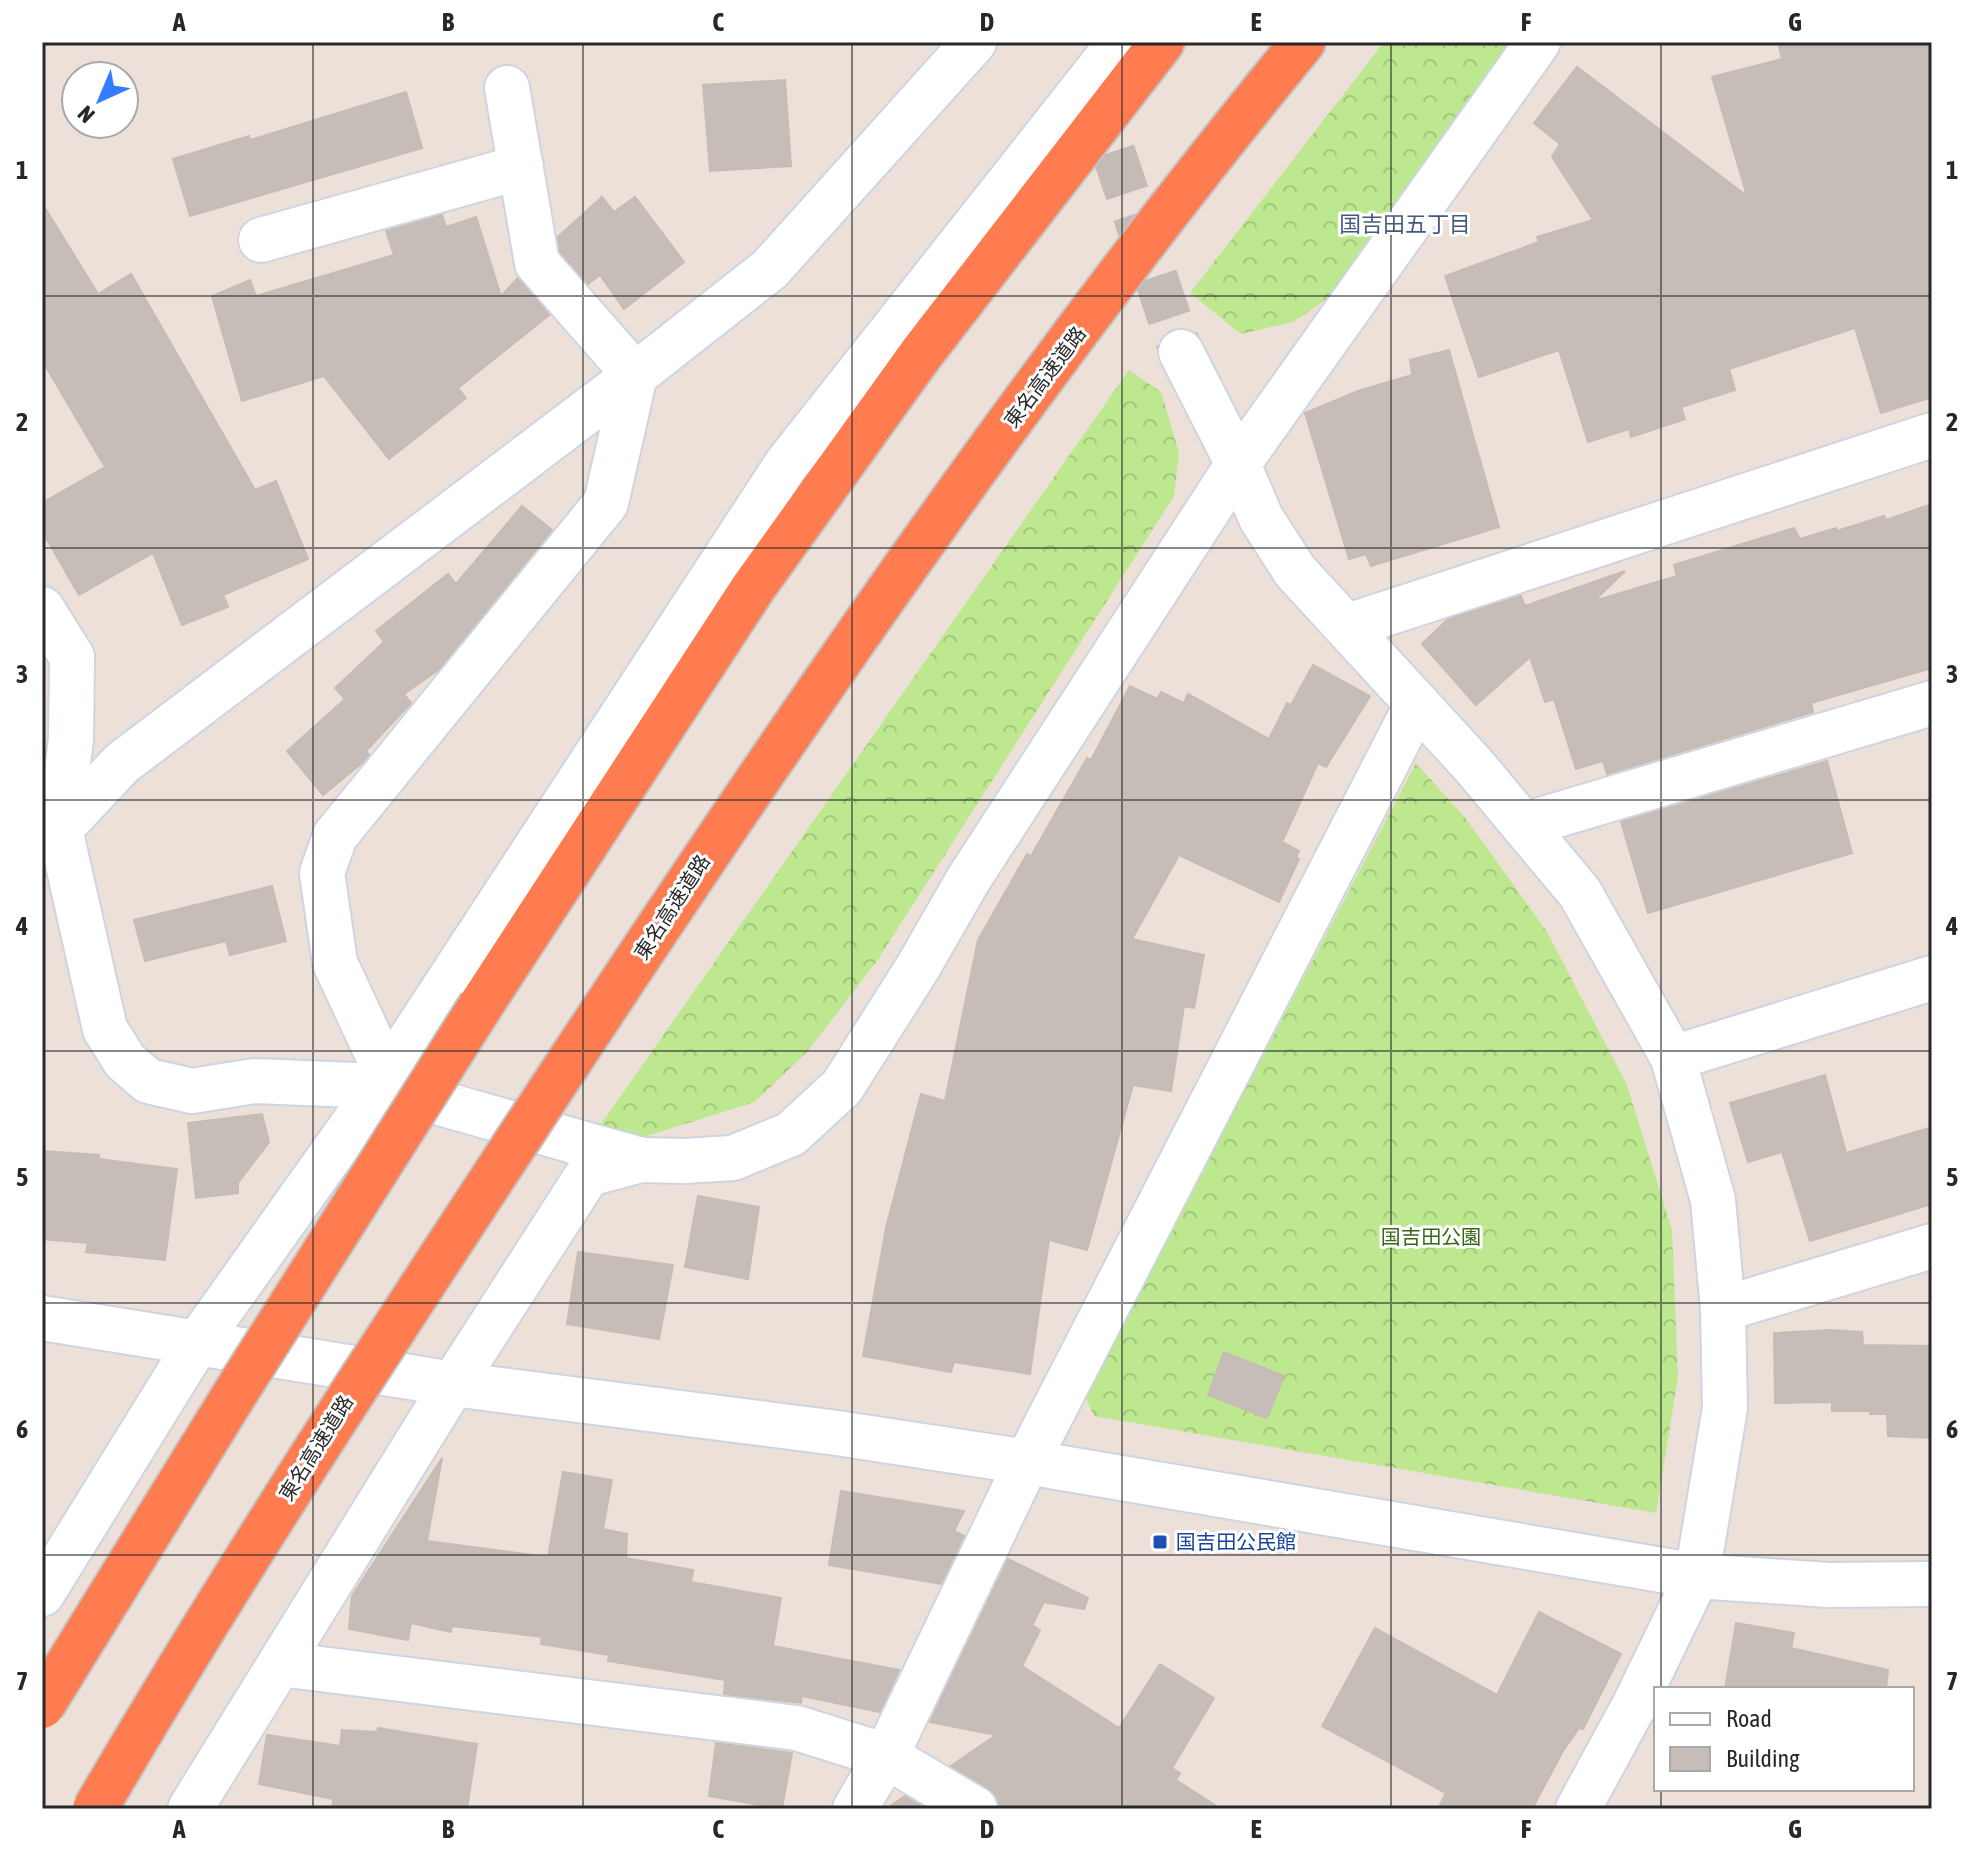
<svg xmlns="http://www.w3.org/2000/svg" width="1974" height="1851" viewBox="0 0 1974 1851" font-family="'Asap Condensed','Noto Sans JP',sans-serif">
<defs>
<pattern id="forest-crowns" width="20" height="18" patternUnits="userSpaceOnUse" patternTransform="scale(2)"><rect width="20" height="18" fill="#bde88f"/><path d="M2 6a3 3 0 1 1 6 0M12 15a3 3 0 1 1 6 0" fill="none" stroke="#a2c77b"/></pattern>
</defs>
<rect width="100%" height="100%" fill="#ece0d8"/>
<g fill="url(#forest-crowns)">
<polygon points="1384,42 1509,42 1330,297 1293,322 1241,334 1190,293"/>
<polygon points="1129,370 1161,392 1179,453 1174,496 877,961 807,1052 755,1102 624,1143 599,1127"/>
<polygon points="1416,763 1467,820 1547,932 1627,1085 1672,1230 1678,1377 1656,1513 1094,1416 1085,1396"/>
</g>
<g fill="#c7bdb8" stroke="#c7bcb2" stroke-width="2">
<polygon points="1778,42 1932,42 1932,397 1881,413 1855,328 1729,369 1735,390 1681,407 1685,419 1631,437 1629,429 1588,442 1559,350 1479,377 1445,276 1539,242 1537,237 1593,220 1552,157 1560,144 1534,123 1577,67 1747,196 1712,77 1782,59"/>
<polygon points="785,80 791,166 710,171 703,85"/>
<polygon points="406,92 422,148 190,216 173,159 249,136 250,140"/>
<polygon points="602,197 614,212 635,197 684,262 624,309 600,275 588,284 560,252 558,237"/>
<polygon points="42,203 98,294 131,274 255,490 276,481 308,559 223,595 228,607 182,625 153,553 79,595 42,531 42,503 105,467 42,360"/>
<polygon points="442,215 446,227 476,217 501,296 518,278 549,315 458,388 466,398 389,459 324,376 242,401 212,296 250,280 256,296 394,255 386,231"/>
<polygon points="1449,350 1499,527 1371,566 1366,554 1349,559 1305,413 1358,391 1412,375 1410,360"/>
<polygon points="1932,504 1932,668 1811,703 1813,712 1607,774 1603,761 1576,769 1554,699 1545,702 1530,657 1476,705 1422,644 1448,619 1521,596 1525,606 1625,571 1594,601 1677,576 1674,565 1794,528 1800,539 1836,528 1837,531 1884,516 1886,520"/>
<polygon points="522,506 552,530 438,670 404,694 411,703 366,751 369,755 363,762 323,795 287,751 345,699 335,688 384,642 376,631 448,574 456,584"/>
<polygon points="1313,665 1370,696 1326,767 1318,763 1282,842 1299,851 1296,858 1299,859 1279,902 1179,855 1132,939 1204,955 1194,1008 1184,1006 1171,1091 1133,1085 1087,1250 1049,1240 1030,1374 954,1362 951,1372 863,1356 886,1228 921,1094 945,1101 978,940 1027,854 1031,856 1087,758 1091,760 1130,686 1157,699 1161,692 1184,703 1188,694 1269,739 1287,703 1291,705"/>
<polygon points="1827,761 1852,853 1648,913 1621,822"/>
<polygon points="272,886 286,941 230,955 226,941 145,961 134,920"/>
<polygon points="1825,1075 1846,1153 1932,1127 1932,1204 1810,1241 1782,1152 1748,1162 1730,1103"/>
<polygon points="262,1114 269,1142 238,1183 238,1193 196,1198 188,1123"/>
<polygon points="42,1151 99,1155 99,1159 177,1169 165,1260 86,1252 88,1243 42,1239"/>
<polygon points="698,1196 759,1207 748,1279 685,1267"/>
<polygon points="578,1252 673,1265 659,1339 567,1324"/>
<polygon points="1831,1330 1862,1332 1863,1345 1932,1346 1932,1438 1888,1436 1887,1414 1870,1414 1870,1411 1832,1411 1832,1402 1775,1403 1774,1333"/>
<polygon points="1224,1352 1284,1376 1267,1418 1208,1395"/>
<polygon points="442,1458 427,1541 548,1557 563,1472 612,1480 603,1529 627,1534 626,1558 693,1570 691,1582 781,1598 773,1646 899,1670 880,1712 802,1696 801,1703 724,1694 725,1680 608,1661 609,1655 541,1644 542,1637 452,1626 451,1632 411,1623 408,1640 349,1629 352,1596"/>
<polygon points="841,1491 964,1511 954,1531 964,1536 941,1584 829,1565"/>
<polygon points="1008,1559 1088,1598 1084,1609 1044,1602 1032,1625 1040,1630 1022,1666 1119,1728 1160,1664 1214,1698 1172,1768 1180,1773 1176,1780 1221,1809 1000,1809 997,1798 988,1788 951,1766 996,1735 930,1722"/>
<polygon points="1539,1612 1621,1654 1583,1729 1579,1728 1563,1751 1532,1809 1438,1809 1446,1793 1322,1726 1375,1628 1497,1695"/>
<polygon points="1736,1623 1794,1633 1791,1648 1888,1670 1886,1689 1725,1689"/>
<polygon points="378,1728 477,1744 467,1809 332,1809 333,1799 259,1784 267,1735 340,1746 342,1730 377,1732"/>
<polygon points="716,1743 792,1753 782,1809 709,1796"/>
<polygon points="905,1796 926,1809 886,1809"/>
</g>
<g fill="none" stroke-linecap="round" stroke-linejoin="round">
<polyline stroke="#c5bbb5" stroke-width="44" stroke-dasharray="44 22" stroke-linecap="butt" points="1092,89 1181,352"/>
<g stroke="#cdd5e3" stroke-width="48">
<g id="street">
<polyline points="261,240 521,167"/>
<polyline points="1181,352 1238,464 1261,518 1295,571 1474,766 1580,893 1673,1058 1713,1200 1723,1309 1725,1408 1697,1576"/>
<polyline points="42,609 72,657 71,739 60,829 105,1029 125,1061 148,1081 192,1091 254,1081 380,1086 641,1160"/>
<polyline points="1348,626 1932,435"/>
<polyline points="1524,825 1932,703"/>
<polyline points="42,833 60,829 122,763 635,375 770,269 974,42"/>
<polyline points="1673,1058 1932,978"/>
<polyline points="387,1075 335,963 322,873 335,836 606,503 635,375 537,263 507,88"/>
<polyline points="1723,1309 1932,1246"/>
<polyline points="42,1594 196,1345 380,1086 786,465 1120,42"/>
<polyline points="280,1664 797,1728 886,1756 975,1809"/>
<polyline points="190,1809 453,1384 588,1174 641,1160 684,1161 733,1158 791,1134 842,1087 918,967 968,880 1238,464 1538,42"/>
<polyline points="855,1809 886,1756 1027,1462 1417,704"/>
</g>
</g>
<g stroke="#cdd5e3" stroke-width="48">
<g id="secondary">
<polyline points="42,1318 453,1384 837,1433 1027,1462 1697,1576 1828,1585 1932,1584"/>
<polyline points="1578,1809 1634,1706 1697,1576"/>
</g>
</g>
<g stroke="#c3c3c3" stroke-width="48">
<g id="highway">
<polyline points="481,1005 753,588 921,354 1162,42"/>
<path d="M569 1062C800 712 1037 366 1303 42"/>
</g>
</g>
<use href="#street" stroke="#fff" stroke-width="44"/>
<use href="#secondary" stroke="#fff" stroke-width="44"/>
<use href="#highway" stroke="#ff7c50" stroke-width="44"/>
<g stroke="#c3c3c3" stroke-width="48" stroke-linecap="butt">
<g id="highway-bridge">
<polyline points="42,1706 236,1392 481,1005"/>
<path d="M95 1809C244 1554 407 1308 569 1062"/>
</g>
</g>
<use href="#highway-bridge" stroke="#ff7c50" stroke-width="44"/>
</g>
<path fill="none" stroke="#282828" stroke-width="2" stroke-opacity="0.55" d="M313 42V1809M583 42V1809M852 42V1809M1122 42V1809M1391 42V1809M1661 42V1689M42 296H1932M42 548H1932M42 800H1932M42 1051H1932M42 1303H1932M42 1555H1932M1661 1789V1809"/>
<rect fill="#1a4fb4" stroke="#fff" stroke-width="3" x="1152" y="1534" width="16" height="16" rx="4"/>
<g text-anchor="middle" stroke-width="6" stroke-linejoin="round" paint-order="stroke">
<g font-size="20" fill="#282828" stroke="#fff">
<text transform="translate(1045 377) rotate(-53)" y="7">東名高速道路</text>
<text transform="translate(672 907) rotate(-57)" y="7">東名高速道路</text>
<text transform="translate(316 1448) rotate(-58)" y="7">東名高速道路</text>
</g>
<g font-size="20" fill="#356913" stroke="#fff">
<text x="1431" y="1244">国吉田公園</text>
</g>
<g font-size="20" fill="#164399" stroke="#fff" text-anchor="start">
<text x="1176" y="1549">国吉田公民館</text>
</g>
<g font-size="22" fill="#45597c" stroke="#fff">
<text x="1405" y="232">国吉田五丁目</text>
</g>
</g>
<rect width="1974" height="1851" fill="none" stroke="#ffffff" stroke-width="88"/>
<rect x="1654" y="1687" width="260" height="104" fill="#ffffff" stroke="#a9a9a9" stroke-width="2"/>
<rect x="1670" y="1713" width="40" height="12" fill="#ffffff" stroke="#a9a9a9" stroke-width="2"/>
<text x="1726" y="1727" font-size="24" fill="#282828">Road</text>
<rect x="1670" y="1747" width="40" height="24" fill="#c7bdb8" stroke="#a9a9a9" stroke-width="2"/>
<text x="1726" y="1767" font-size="24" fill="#282828">Building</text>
<g transform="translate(100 100) rotate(224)"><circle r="38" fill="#ffffff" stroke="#a9a9a9" stroke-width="2"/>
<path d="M0-6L14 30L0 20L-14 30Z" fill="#327eff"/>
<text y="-12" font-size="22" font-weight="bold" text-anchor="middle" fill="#282828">N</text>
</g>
<rect x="44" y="44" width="1886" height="1763" fill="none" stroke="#282828" stroke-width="3"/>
<g font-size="26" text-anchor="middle" font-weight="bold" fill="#282828">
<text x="179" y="31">A</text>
<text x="448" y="31">B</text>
<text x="718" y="31">C</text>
<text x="987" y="31">D</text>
<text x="1256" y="31">E</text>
<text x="1526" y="31">F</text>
<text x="1795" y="31">G</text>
<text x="22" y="179">1</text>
<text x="1952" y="179">1</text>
<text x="22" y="431">2</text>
<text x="1952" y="431">2</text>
<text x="22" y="683">3</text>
<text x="1952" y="683">3</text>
<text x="22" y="935">4</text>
<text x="1952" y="935">4</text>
<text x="22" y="1186">5</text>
<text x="1952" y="1186">5</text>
<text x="22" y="1438">6</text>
<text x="1952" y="1438">6</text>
<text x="22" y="1690">7</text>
<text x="1952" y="1690">7</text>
<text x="179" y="1838">A</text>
<text x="448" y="1838">B</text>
<text x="718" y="1838">C</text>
<text x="987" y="1838">D</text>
<text x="1256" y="1838">E</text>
<text x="1526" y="1838">F</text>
<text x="1795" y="1838">G</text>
</g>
</svg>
